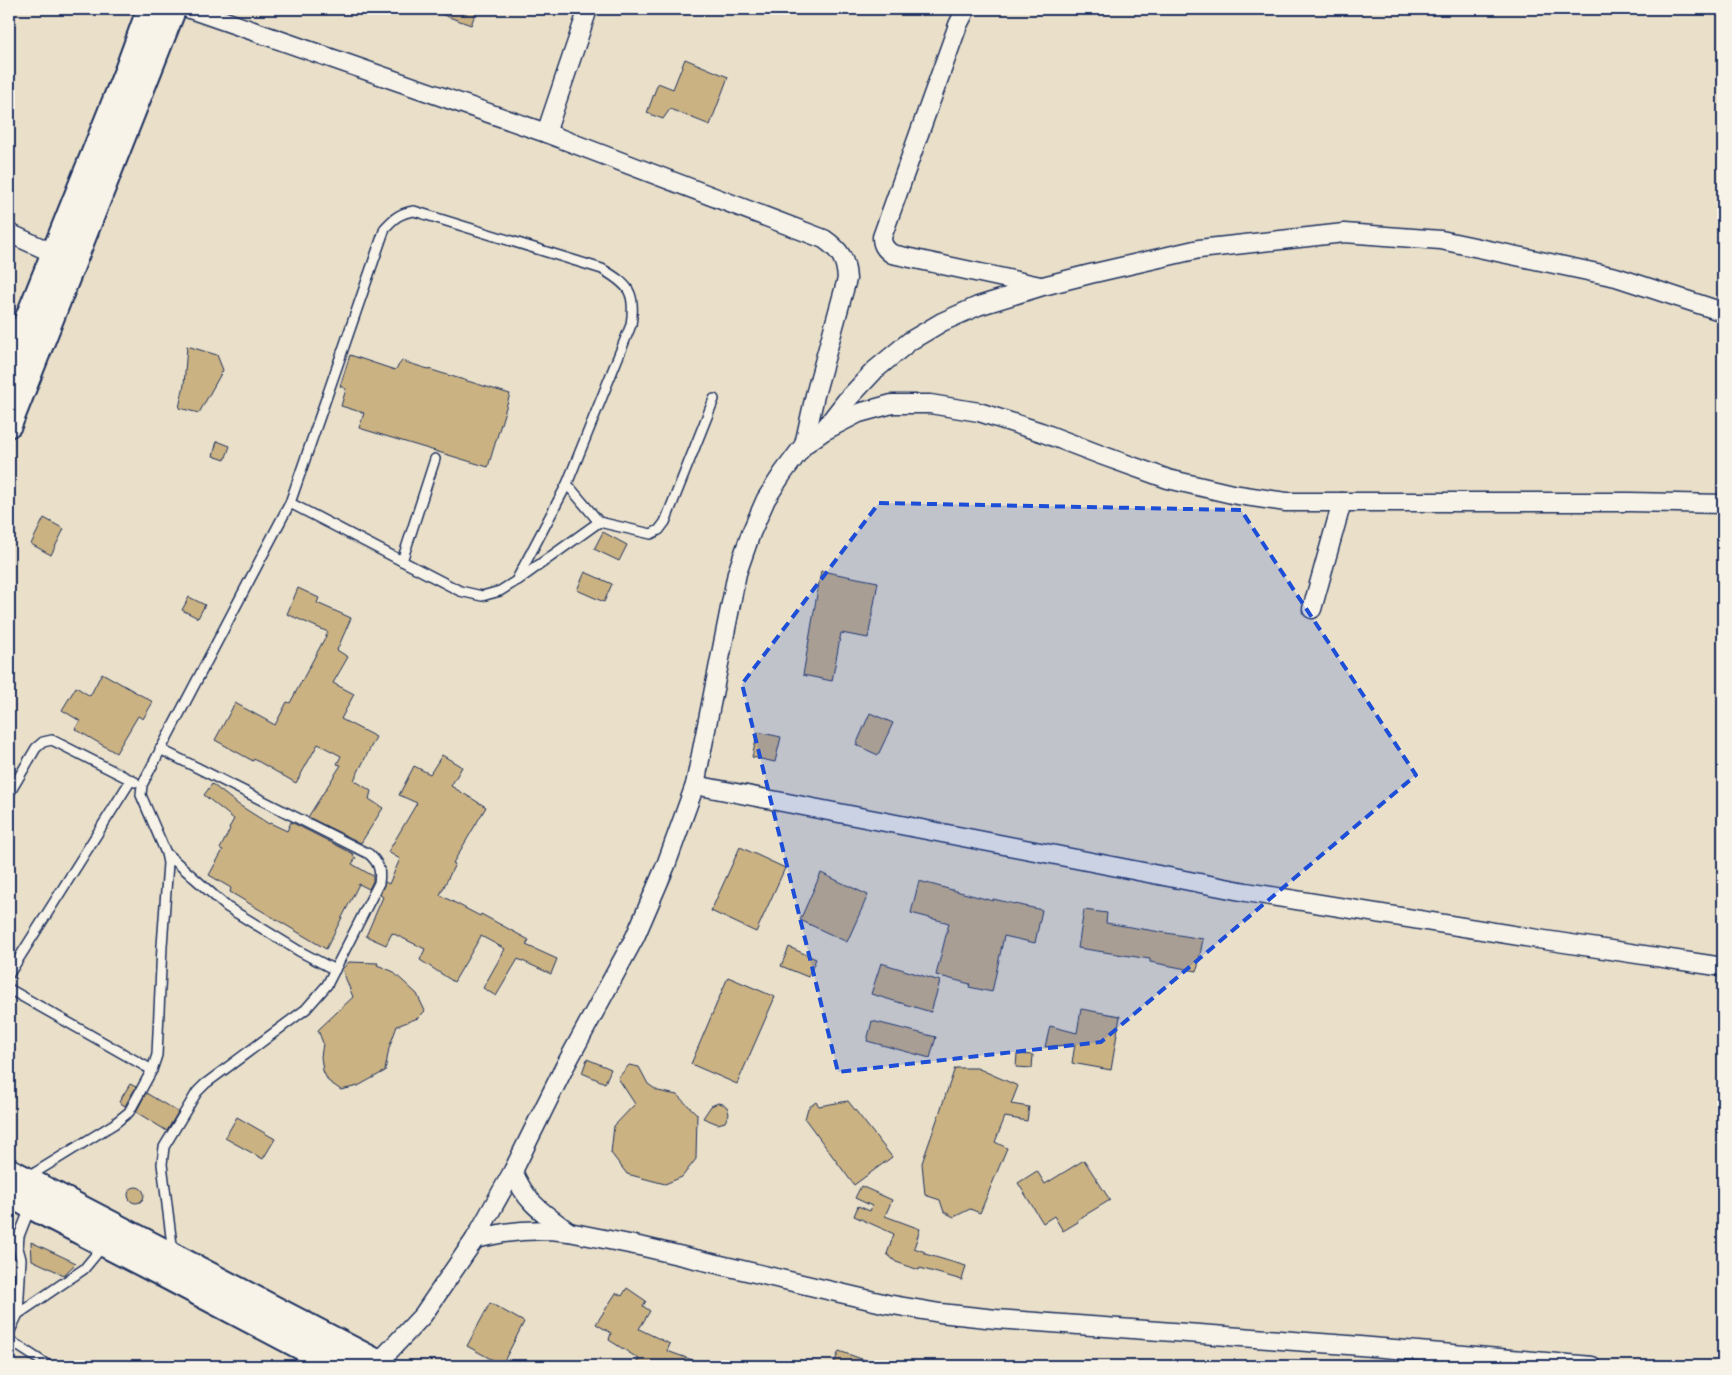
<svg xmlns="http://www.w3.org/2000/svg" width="1732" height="1375" viewBox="0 0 1732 1375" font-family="Sriracha,sans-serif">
<rect width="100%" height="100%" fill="#eae0c9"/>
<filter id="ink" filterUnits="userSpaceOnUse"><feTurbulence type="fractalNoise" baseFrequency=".02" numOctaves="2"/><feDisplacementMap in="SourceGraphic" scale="10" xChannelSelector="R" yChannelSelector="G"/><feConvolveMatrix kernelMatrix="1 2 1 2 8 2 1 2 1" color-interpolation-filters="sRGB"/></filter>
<g filter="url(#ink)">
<g fill="#cbb282" stroke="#1b2f5e">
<polygon points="432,9 477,9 471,25 432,11"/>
<polygon points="685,59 728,77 710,125 670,109 663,119 647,113 658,83 673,89"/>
<polygon points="187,346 217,355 223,370 199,413 179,408 184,385"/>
<polygon points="350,355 395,370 402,361 510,394 488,467 359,428 364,413 341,406 346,389 340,386"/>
<polygon points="217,441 230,446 225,460 213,456"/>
<polygon points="44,518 64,529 51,555 31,544"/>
<polygon points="603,532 627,545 619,561 594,549"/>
<polygon points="821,571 878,582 868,638 841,633 832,681 803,675"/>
<polygon points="585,572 612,584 604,602 577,590"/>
<polygon points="298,588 319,598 317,603 351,618 337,650 348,657 333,683 354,694 341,719 376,737 354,780 371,791 369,799 383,808 361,843 308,817 341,765 337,764 341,756 318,744 296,783 254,759 253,761 215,740 235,703 275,725 287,702 290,703 328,632 287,614"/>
<polygon points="189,597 205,605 198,618 182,610"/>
<polygon points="102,673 153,702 143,719 138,716 116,753 75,729 80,721 62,710 76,687 90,696"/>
<polygon points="870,713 893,723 878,755 856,745"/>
<polygon points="758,732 781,737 775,762 752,757"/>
<polygon points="442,755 462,767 451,786 486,807 453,863 455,864 440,895 480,916 481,914 529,940 526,945 557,959 551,974 518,959 496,996 483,988 505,949 481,936 454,982 420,960 425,949 392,933 386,945 366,936 383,897 380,895 385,882 389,884 400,859 388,852 417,803 399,795 414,766 430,774"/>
<polygon points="212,784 239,805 269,824 270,823 287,831 291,822 354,854 353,856 356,858 352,864 373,876 373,881 369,889 359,884 326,949 230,892 231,888 209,875 223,850 220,849 230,829 229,828 234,819 204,795"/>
<polygon points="740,847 785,868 756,932 711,911"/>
<polygon points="821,873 868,895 847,942 800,920"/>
<polygon points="919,881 993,901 993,899 1042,910 1035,943 1004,936 992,992 969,987 970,984 936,975 949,923 911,913"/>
<polygon points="1084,910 1107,913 1106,923 1203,939 1197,971 1150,962 1150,959 1078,948"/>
<polygon points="789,947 816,959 808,977 781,966"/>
<polygon points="349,962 378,963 377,965 392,971 417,994 425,1011 418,1018 397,1026 389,1048 385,1071 358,1086 341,1090 328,1081 323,1071 321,1057 323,1043 318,1030 353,997 342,969"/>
<polygon points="881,963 940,981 931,1012 871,994"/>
<polygon points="728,977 775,997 737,1084 691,1064"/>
<polygon points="1081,1009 1120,1016 1111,1070 1072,1063 1075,1044 1045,1047 1050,1026 1077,1033"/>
<polygon points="872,1021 936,1037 930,1058 867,1041"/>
<polygon points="1017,1054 1033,1055 1032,1068 1016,1067"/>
<polygon points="587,1059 611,1069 605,1083 582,1073"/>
<polygon points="629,1065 639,1067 648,1084 658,1091 677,1095 697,1114 696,1159 682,1177 665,1184 627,1174 611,1153 614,1126 635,1104 618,1078"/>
<polygon points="955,1068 977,1068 1018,1086 1011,1104 1029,1107 1027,1121 1005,1117 995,1142 1007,1148 980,1213 970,1209 954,1217 944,1212 940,1200 925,1195 922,1163"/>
<polygon points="130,1084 136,1087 125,1106 119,1102"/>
<polygon points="146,1093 178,1112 167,1131 136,1112"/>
<polygon points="848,1101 892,1157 854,1185 805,1119 808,1108 816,1102 819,1106"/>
<polygon points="718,1103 723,1104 727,1107 729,1114 725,1122 718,1124 703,1118 711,1106"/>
<polygon points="237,1117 275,1139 263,1159 225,1138"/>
<polygon points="1084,1160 1110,1200 1077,1220 1078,1222 1063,1231 1054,1216 1043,1223 1018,1183 1037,1171 1045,1184"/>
<polygon points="861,1186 892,1200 885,1216 920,1229 914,1248 925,1252 925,1254 966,1266 962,1280 920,1268 919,1270 896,1262 887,1254 894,1234 854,1216 858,1206 870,1211 872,1206 855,1198"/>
<circle cx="136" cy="1195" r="8"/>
<polygon points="31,1242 76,1263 64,1275 32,1260"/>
<polygon points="627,1288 646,1301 643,1306 650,1311 639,1329 670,1344 667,1351 704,1364 704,1366 635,1366 639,1359 609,1340 611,1333 596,1324 616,1293 622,1296"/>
<polygon points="490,1303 524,1322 502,1365 467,1346"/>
<polygon points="839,1351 876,1364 875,1366 833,1366"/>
</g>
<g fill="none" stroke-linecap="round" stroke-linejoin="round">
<g stroke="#1b2f5e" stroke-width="12">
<g id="lane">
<polyline points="567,484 599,522 651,534 659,530 665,522 714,399"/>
<polyline points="402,561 435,459"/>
<polyline points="518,580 599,522"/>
<path d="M160 749 369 854C379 863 381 870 379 883L327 985 306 1009 205 1084 197 1092 164 1147 162 1164 173 1253"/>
<polyline points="9,794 36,748 43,742 52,740 135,782"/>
<polyline points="166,853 227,907 299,951 335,970"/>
<polyline points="9,974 131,780"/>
<polyline points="9,989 152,1070"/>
<path d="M28 1177 114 1124 129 1112 152 1070 157 1055 162 946 168 863 166 853 141 795 142 785 290 503 385 228C394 218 400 213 414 211L602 269C629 285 636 292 631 325L567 484 516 581 500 591 482 596 460 591 290 503"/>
<polyline points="18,1314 84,1269 103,1246"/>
<polyline points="9,1333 18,1314 21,1259 18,1248 19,1236 30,1208"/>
<polyline points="9,1340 49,1366"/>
</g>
</g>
<g stroke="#1b2f5e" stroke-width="21">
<g id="street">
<path d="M190 9 546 133 824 239C840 250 846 259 847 279L815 395 804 445"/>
<path d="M966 9 958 25 882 237C882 245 885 249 892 254L1040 286"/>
<polyline points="546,133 588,9"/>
<polyline points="9,233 55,254"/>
<polyline points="825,428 846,401 875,370 910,341 942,322 978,306 1043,286 1090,274 1199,249 1344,233 1441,240 1616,277 1723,312"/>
<polyline points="1312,609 1342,502"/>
<polyline points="695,785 1246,892 1538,939 1723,967"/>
<path d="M513 1171C526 1203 542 1212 569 1232"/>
<polyline points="475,1239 504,1233 522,1231 550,1230 569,1232 644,1247 887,1304 940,1313 996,1319 1348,1345 1592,1366"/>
<polyline points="378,1363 423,1315 475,1239 513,1171 564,1068 635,937 666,865 695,785 737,573 751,533 766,499 783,473 804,445 824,431 859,413 892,404 930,404 979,412 1041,432 1101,455 1168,479 1232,494 1286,502 1630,502 1723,504"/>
</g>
</g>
<g stroke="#1b2f5e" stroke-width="29">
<g id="secondary">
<polyline points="9,366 127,72 150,9"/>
<polyline points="9,424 173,9"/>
<polyline points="9,1171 384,1366"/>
<polyline points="9,1193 31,1206 163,1274 338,1366"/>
</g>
</g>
<use href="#lane" stroke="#f7f3e8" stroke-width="9"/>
<use href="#street" stroke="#f7f3e8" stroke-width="18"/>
<use href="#secondary" stroke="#f7f3e8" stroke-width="25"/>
</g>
</g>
<path fill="#1d4ed8" fill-opacity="0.2" stroke="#1d4ed8" stroke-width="4" stroke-dasharray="10 6" stroke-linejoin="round" d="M879 503 1241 510 1416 775 1101 1042 838 1072 742 684Z"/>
<rect width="1732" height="1375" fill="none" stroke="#f7f3e8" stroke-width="30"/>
<rect x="15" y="15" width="1702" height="1345" fill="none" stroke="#1b2f5e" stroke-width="2" filter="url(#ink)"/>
</svg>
